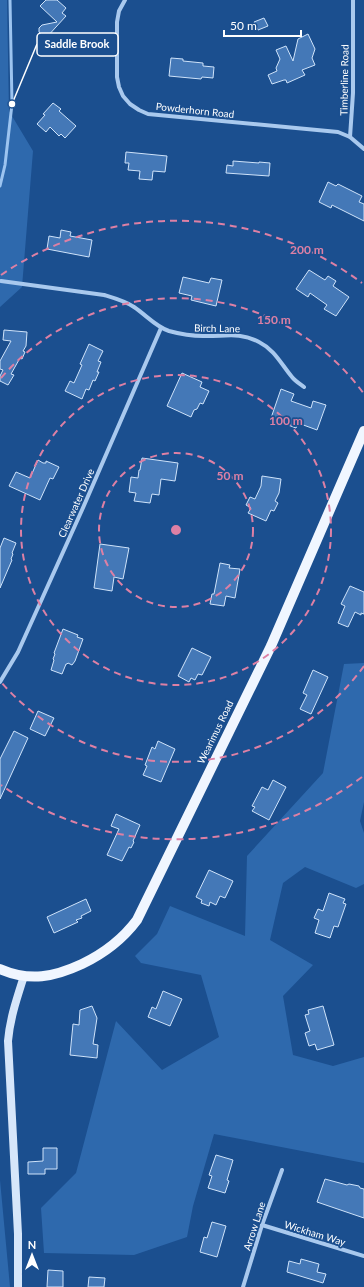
<svg xmlns="http://www.w3.org/2000/svg" width="364" height="1287" viewBox="0 0 364 1287" font-family="Lato,sans-serif">
<rect width="100%" height="100%" fill="#1b4f8f"/>
<g fill="#2e69ad">
<polygon points="0,0 7,0 9,111 33,151 22,287 0,307"/>
<polygon points="364,663 364,802 360,821 364,833 364,884 356,888 305,867 283,883 270,940 313,965 283,996 293,1055 333,1066 364,1057 364,1163 214,1134 193,1206 187,1237 134,1255 44,1253 41,1208 76,1173 116,1021 162,1070 219,1037 201,975 141,963 135,956 157,934 170,906 245,936 247,856 323,773 344,664"/>
<polygon points="0,1180 10,1287 0,1287"/>
</g>
<g fill="none" stroke-linecap="round" stroke-linejoin="round">
<polyline stroke="#9cc4f0" stroke-width="3" points="0,186 5,165 12,104 10,0"/>
</g>
<g fill="#4478b7" stroke="#cfe3fa">
<polygon points="46,0 57,0 66,8 62,13 66,16 46,38 39,32 39,28 42,25 57,22 40,6"/>
<polygon points="264,18 268,26 258,30 254,22"/>
<polygon points="308,34 315,49 312,58 315,65 302,70 305,75 287,83 286,80 284,80 272,84 268,75 277,71 276,68 280,59 276,50 286,46 293,61 298,39"/>
<polygon points="171,58 183,59 183,61 203,63 203,66 214,67 213,78 202,77 201,79 169,76"/>
<polygon points="53,103 61,109 59,111 76,126 65,138 61,134 59,136 50,127 46,132 37,124 45,115 43,114"/>
<polygon points="126,152 167,156 165,172 153,171 152,180 139,179 140,171 128,170 129,163 125,163"/>
<polygon points="233,161 259,163 259,162 270,163 269,176 226,173 227,165 233,166"/>
<polygon points="328,182 336,186 338,184 362,196 359,202 364,204 364,221 332,205 331,208 319,202"/>
<polygon points="61,230 71,232 70,236 92,240 89,257 47,249 49,236 60,238"/>
<polygon points="309,270 325,280 328,276 336,281 333,286 349,297 336,316 324,309 327,305 310,293 308,297 296,289"/>
<polygon points="183,277 209,283 211,278 222,280 216,306 191,300 192,296 179,293"/>
<polygon points="4,330 27,332 26,346 23,351 25,352 22,359 20,358 11,374 14,375 8,385 0,381 0,376 3,370 0,369 0,361 11,341 3,340"/>
<polygon points="89,344 103,351 98,361 101,362 97,372 99,372 95,381 93,380 89,390 86,389 82,399 65,391 70,381 74,383 82,365 80,364"/>
<polygon points="182,373 202,382 200,387 209,391 203,404 200,403 197,409 194,410 191,417 167,406"/>
<polygon points="281,389 294,394 291,401 311,408 313,401 326,405 317,430 298,423 296,428 288,425 289,424 271,418"/>
<polygon points="142,458 178,463 175,481 161,479 159,495 152,494 150,503 134,501 136,493 129,492 131,477 138,478 139,470 140,470"/>
<polygon points="38,460 43,463 46,463 46,461 59,467 53,479 50,478 40,500 9,486 16,472 30,478"/>
<polygon points="262,476 281,479 279,493 275,501 278,503 274,511 271,510 266,521 248,513 251,508 246,505 250,497 255,499 261,486"/>
<polygon points="4,538 16,543 12,553 13,554 11,559 12,560 0,588 0,548"/>
<polygon points="100,544 129,548 123,579 114,577 112,591 94,588"/>
<polygon points="220,563 230,565 229,568 240,569 235,598 226,596 224,606 210,604 212,594 214,594"/>
<polygon points="350,586 364,592 364,614 361,613 361,615 355,612 348,627 338,623 345,606 341,604"/>
<polygon points="63,629 78,635 77,637 83,639 75,661 72,665 68,663 67,664 66,664 62,674 51,670 54,660 53,659 55,654 54,653"/>
<polygon points="192,648 211,657 202,675 198,674 195,680 191,678 189,682 178,676"/>
<polygon points="313,670 328,677 311,714 300,709 307,695 303,693"/>
<polygon points="38,711 54,718 45,736 30,729"/>
<polygon points="14,731 28,738 0,799 0,759"/>
<polygon points="158,741 175,749 161,782 143,775 147,766 145,765 152,747 155,749"/>
<polygon points="273,780 286,787 269,820 252,811 255,807 252,806 262,787 268,790"/>
<polygon points="116,814 140,825 133,841 134,842 131,848 129,847 122,861 107,855 119,829 111,826"/>
<polygon points="209,870 233,881 225,898 220,896 216,905 210,902 209,906 201,903 202,900 196,897"/>
<polygon points="329,893 345,899 343,903 346,904 338,927 334,926 330,938 315,933 319,920 314,918 318,909 323,911"/>
<polygon points="86,899 91,911 81,916 82,918 76,920 78,922 54,933 47,917"/>
<polygon points="163,991 182,999 170,1026 148,1017 152,1007 156,1009"/>
<polygon points="92,1006 97,1018 93,1044 98,1045 97,1058 70,1055 73,1024 79,1025 80,1010"/>
<polygon points="323,1006 334,1045 317,1050 315,1044 309,1046 305,1033 310,1031 305,1015 309,1014 308,1010"/>
<polygon points="43,1148 57,1148 57,1169 45,1169 45,1174 28,1174 28,1162 43,1161"/>
<polygon points="216,1155 233,1160 227,1180 229,1181 225,1193 208,1188 212,1176 209,1175"/>
<polygon points="325,1179 347,1185 349,1184 359,1186 360,1188 364,1189 364,1218 317,1202"/>
<polygon points="212,1222 226,1226 217,1257 200,1252 204,1237 207,1238"/>
<polygon points="301,1259 319,1264 317,1272 326,1274 323,1283 287,1272 289,1261 300,1264"/>
<polygon points="48,1270 63,1271 63,1287 47,1287"/>
<polygon points="89,1277 105,1278 104,1287 88,1287"/>
</g>
<g fill="none" stroke-linecap="round" stroke-linejoin="round">
<g stroke="#a9c9ee" stroke-width="4">
<polyline points="125,0 119,11 117,22 117,77 119,87 123,96 130,104 139,110 148,114 338,132 350,137 364,149"/>
<polyline points="350,137 353,93 353,0"/>
<path d="M1 281 104 295C114 298 125 301 134 307 146 315 156 327 169 331 180 334 192 336 203 336 223 337 239 331 259 342 275 350 281 364 292 377 295 381 300 384 304 387"/>
<polyline points="0,682 18,652 82,510 161,328"/>
<polyline points="262,1225 364,1256"/>
<polyline points="243,1287 262,1225 282,1170"/>
</g>
<path stroke="#d6e6fa" stroke-width="8" d="M18 1287V1234L8 1041C10 1018 17 998 24 976"/>
<path stroke="#f0f6ff" stroke-width="10" d="M0 969C30 982 54 977 82 964 105 953 122 940 137 920L271 646 364 431"/>
</g>
<g fill="none" stroke="#dd80a5" stroke-width="2" stroke-dasharray="7 5">
<circle cx="176" cy="530" r="77"/>
<circle cx="176" cy="530" r="155"/>
<path d="M364 666A232 232 0 0 1 1 682M1 378A232 232 0 0 1 364 394"/>
<path d="M362 777A309 309 0 0 1 1 785M1 275A309 309 0 0 1 362 283"/>
</g>
<g text-anchor="middle" stroke-width="3.5" stroke-linejoin="round" paint-order="stroke">
<g font-size="10" fill="#fff" stroke="#1b4f8f">
<text transform="translate(344 80) rotate(-89)" y="4">Timberline Road</text>
<text transform="translate(195 110) rotate(6)" y="4">Powderhorn Road</text>
<text transform="translate(217 328) rotate(1)" y="4">Birch Lane</text>
<text transform="translate(76 503) rotate(-66)" y="4">Clearwater Drive</text>
<text transform="translate(215 732) rotate(-64)" y="4">Wearimus Road</text>
<text transform="translate(254 1226) rotate(-72)" y="4">Arrow Lane</text>
<text transform="translate(315 1233) rotate(17)" y="4">Wickham Way</text>
</g>
</g>
<circle cx="176" cy="530" r="6" fill="#dd80a5" stroke="#1b4f8f" stroke-width="2"/>
<g font-size="12" text-anchor="middle" font-weight="bold" fill="#dd80a5" stroke="#1b4f8f" stroke-width="3.5" stroke-linejoin="round" paint-order="stroke">
<text x="307" y="254">200 m</text>
<text x="274" y="324">150 m</text>
<text x="286" y="425">100 m</text>
<text x="230" y="480">50 m</text>
</g>
<path fill="none" stroke="#fff" stroke-width="1.5" d="M12 104L37 44"/>
<circle fill="#fff" stroke="#1b4f8f" stroke-width="1.5" cx="12" cy="104" r="4"/>
<rect fill="#1b4f8f" stroke="#fff" stroke-width="1.5" x="37" y="33" width="81" height="23" rx="4"/>
<g font-size="11" text-anchor="middle" font-weight="bold" fill="#fff">
<text x="77" y="48">Saddle Brook</text>
</g>
<g transform="translate(32 1255)" stroke="#1b4f8f" stroke-width="3" paint-order="stroke">
<path d="M0-3L7 15L0 10L-7 15Z" fill="#ffffff"/>
<text y="-6" font-size="11" font-weight="bold" text-anchor="middle" fill="#ffffff">N</text>
</g>
<path d="M224 30v6h77v-6" fill="none" stroke="#ffffff" stroke-width="2"/>
<text x="230" y="30" font-size="12" fill="#ffffff" stroke="#1b4f8f" stroke-width="3" paint-order="stroke">50 m</text>
</svg>
